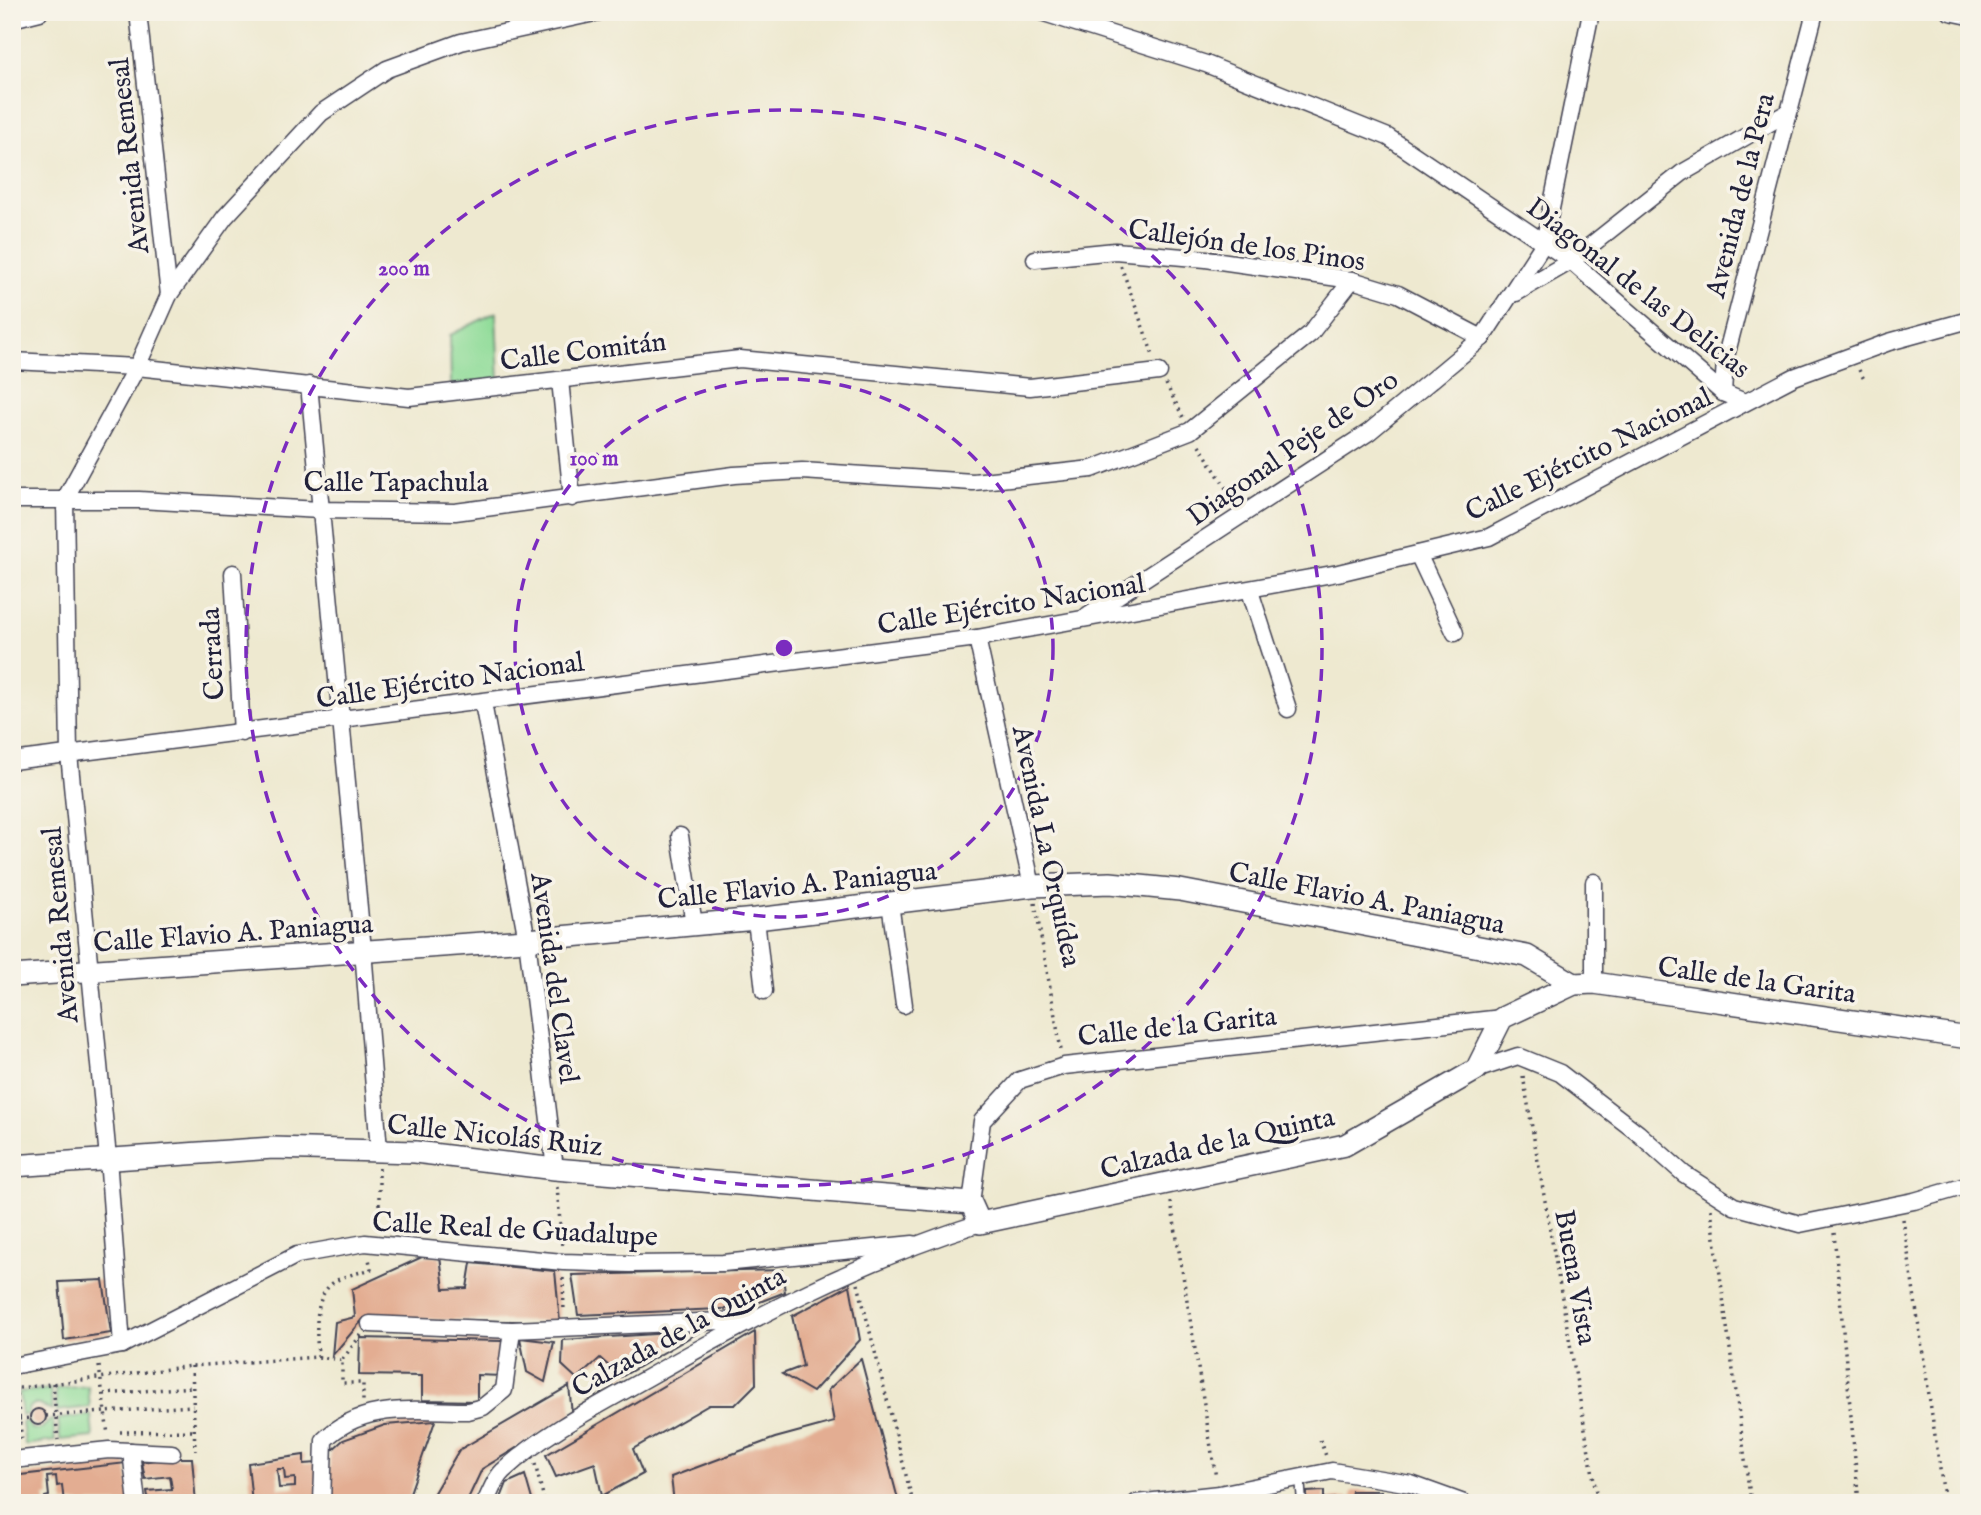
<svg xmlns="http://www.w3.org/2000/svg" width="1981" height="1515" viewBox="0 0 1981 1515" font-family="'IM FELL English',serif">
<rect width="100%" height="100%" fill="#f7f3e8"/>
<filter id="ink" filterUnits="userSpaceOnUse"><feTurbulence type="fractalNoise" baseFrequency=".0143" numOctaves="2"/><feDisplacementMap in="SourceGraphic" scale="14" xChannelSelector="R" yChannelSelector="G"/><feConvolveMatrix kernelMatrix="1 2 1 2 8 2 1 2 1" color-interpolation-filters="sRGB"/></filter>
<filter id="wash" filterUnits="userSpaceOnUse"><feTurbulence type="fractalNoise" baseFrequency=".00686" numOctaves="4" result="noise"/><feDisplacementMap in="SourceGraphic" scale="28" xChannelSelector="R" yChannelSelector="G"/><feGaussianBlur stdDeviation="1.57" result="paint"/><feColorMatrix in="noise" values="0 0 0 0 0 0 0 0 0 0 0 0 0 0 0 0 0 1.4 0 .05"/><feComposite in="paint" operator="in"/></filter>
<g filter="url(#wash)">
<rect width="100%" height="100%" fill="#eee9d0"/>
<g fill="#90dc99" stroke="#597f6a" stroke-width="2">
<polygon points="496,312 499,381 451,385 450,335"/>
<polygon points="88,1386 90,1407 57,1411 55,1389"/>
<path d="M50 1389 53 1411C43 1410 42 1398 29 1407L27 1415H22L19 1392Z"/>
<polygon points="91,1415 93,1437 60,1440 58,1419"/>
<path d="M53 1419 55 1441 25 1445 22 1422 27 1421 30 1428C45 1434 43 1422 53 1419Z"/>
</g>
<g id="blocks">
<g fill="#e3ad92" fill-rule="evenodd">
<polygon points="440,1256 444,1289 467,1288 471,1263 555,1271 560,1322 364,1318 332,1356 335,1322 355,1317 352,1289 422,1257"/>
<polygon points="782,1270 785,1292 744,1308 578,1315 572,1275"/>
<polygon points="103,1280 111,1333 64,1340 59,1282"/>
<polygon points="850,1285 860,1340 813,1392 782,1374 803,1366 792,1316"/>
<polygon points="701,1331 621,1377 600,1358 577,1379 562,1365 563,1340"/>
<polygon points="755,1332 756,1384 735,1405 709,1405 633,1449 643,1474 602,1496 595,1463 556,1477 546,1455"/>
<polygon points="360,1338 503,1341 502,1376 477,1375 477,1401 422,1400 422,1376 359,1375"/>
<polygon points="520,1338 554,1342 545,1382 527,1372"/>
<polygon points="861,1359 899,1503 674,1503 671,1477 775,1438 834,1422 828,1390"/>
<polygon points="569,1386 572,1414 482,1469 466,1503 442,1503 432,1496 459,1450"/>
<circle cx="38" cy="1417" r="8"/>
<polygon points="435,1421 410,1493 410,1503 329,1503 330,1452 343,1440 385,1425"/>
<path d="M304 1455V1464L317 1463V1499L302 1500V1503H252L248 1463ZM277 1469H284L285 1479 295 1478V1487L279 1488Z"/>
<polygon points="168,1458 192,1458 196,1503 149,1503 147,1491 172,1489 170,1476 145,1479 142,1462"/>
<polygon points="126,1463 131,1503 64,1503 62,1485 57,1486 56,1476 47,1477 49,1496 45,1497 46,1503 12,1503 12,1476"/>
<polygon points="525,1475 533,1503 499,1503 507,1483"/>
<polygon points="1324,1491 1324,1499 1348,1498 1348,1503 1307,1503 1307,1492"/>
<polygon points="1352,1491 1381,1491 1380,1503 1350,1503"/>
</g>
</g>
</g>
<g filter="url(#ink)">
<use href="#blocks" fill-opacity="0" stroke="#414051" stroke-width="2"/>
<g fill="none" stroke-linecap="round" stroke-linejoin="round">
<g stroke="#414051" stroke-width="11">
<polyline id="service" points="1300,1477 1302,1503"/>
</g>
<g stroke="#414051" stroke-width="19">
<g id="minor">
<polyline points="138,12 169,295"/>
<polyline points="1041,12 1206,64 1388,137 1571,261 1723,393 1745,402"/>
<polyline points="1950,12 1969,16"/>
<polyline points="12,19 40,12"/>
<polyline points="1035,259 1115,251 1206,259 1352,280 1398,294 1482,338"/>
<polyline points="1516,293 1571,261 1682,173 1787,113"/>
<polyline points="12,361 137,367 409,397 740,359 1030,387 1159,372"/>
<polyline points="560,380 572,498"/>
<polyline points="309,385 363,950 379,1150"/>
<polyline points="1723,393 1725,360 1815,12"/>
<polyline points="12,500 139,500 320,510 455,512 734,475 802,471 973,482 1092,469 1190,431 1310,334 1352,280"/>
<polyline points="1418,554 1455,633"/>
<polyline points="233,573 242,733"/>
<polyline points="1250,591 1288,709"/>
<polyline points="1088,615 1369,432 1482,338 1544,243 1591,12"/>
<polyline points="977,638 1032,886"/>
<polyline points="483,703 527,940 555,1169"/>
<polyline points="12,761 977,638 1338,573 1489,537 1794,377 1889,342 1969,320"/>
<polyline points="680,836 694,924"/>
<polyline points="890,903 904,1005"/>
<polyline points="756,919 764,991"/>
<polyline points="1594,983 1594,882"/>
<polyline points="1476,1070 1518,1056 1560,1073 1638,1133 1684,1174 1734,1206 1800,1224 1914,1201 1969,1185"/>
<polyline points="971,1203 982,1121 1020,1080 1064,1066 1502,1018"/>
<polyline points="370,1324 512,1330 745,1320"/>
<polyline points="122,1345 108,1158 69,754 65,499 137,367 169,295 225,217 321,113 387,69 461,42 599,12"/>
<polyline points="12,1366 122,1345 297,1255 365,1243 563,1262 629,1264 723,1263 913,1244"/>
<polyline points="131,1451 137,1503"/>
<polyline points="12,1460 109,1450 172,1453"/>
<path d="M322 1503 324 1440C363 1401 417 1411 468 1411L483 1407 504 1390 512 1330"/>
<path d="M485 1503C490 1493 495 1478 503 1471 544 1433 599 1405 647 1378 756 1316 860 1261 980 1223"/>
<polyline points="1136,1503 1219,1494 1332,1471 1411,1484 1464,1503"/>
</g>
</g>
<g stroke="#414051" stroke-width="24">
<g id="tertiary">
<polyline points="12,976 527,940 756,919 1032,886 1110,883 1180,890 1527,956 1574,984"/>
<polyline points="12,1166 273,1148 415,1152 555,1169 971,1203 980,1223 1345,1145 1476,1070 1502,1018 1574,984 1594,983 1969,1038"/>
</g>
</g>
<g stroke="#414051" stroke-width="3.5" stroke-dasharray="2 5" stroke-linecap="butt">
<polyline points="1121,266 1154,358"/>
<polyline points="1859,370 1865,381"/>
<polyline points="1166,384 1183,417"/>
<polyline points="1199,445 1234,501"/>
<polyline points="1035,903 1061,1050"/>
<polyline points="1523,1076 1598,1503"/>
<polyline points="379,1168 379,1227"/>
<polyline points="557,1187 562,1246"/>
<polyline points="1171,1202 1216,1478"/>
<polyline points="1711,1209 1751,1503"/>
<polyline points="1903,1219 1945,1503"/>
<polyline points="1834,1233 1859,1503"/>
<polyline points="563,1278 564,1312"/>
<polyline points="858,1284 913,1503"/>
<polyline points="361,1335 342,1360 342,1383 363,1383 363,1402"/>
<path d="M318 1357C317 1334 312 1297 334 1282 344 1275 360 1273 371 1269L369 1259"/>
<polyline points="99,1366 108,1435"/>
<polyline points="192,1366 195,1451"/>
<polyline points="53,1383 58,1440"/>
<polyline points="16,1388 22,1442"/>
<polyline points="12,1389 192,1366 318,1357 342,1360"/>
<polyline points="104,1394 192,1387"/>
<polyline points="46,1416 193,1406"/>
<polyline points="19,1419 31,1418"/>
<polyline points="120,1432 195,1431"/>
<polyline points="1320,1440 1326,1456"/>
<polyline points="535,1464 545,1503"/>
</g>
<use href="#service" stroke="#fff" stroke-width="8"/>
<use href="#minor" stroke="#fff" stroke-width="16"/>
<use href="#tertiary" stroke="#fff" stroke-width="21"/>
</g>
</g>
<g fill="none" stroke="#7b2cbf" stroke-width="3.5" stroke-dasharray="12 9">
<circle cx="784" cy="648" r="269"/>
<circle cx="784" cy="648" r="538"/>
</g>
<g text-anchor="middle" stroke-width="7" stroke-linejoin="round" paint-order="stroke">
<g font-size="28" fill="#22223b" stroke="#f7f3e8">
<text transform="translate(128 156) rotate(-96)" y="10">Avenida Remesal</text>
<text transform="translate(1739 195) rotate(-76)" y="10">Avenida de la Pera</text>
<text transform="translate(1247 244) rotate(8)" y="10">Callejón de los Pinos</text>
<text transform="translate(1639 287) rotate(38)" y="10">Diagonal de las Delicias</text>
<text transform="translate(583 350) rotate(-7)" y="10">Calle Comitán</text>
<text transform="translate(1292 447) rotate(-35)" y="10">Diagonal Peje de Oro</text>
<text transform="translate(1588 453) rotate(-26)" y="10">Calle Ejército Nacional</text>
<text x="396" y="491">Calle Tapachula</text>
<text transform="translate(1011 603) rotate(-9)" y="10">Calle Ejército Nacional</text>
<text transform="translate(211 654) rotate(-93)" y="10">Cerrada</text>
<text transform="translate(450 679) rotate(-8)" y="10">Calle Ejército Nacional</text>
<text transform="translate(1048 846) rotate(78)" y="10">Avenida La Orquídea</text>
<text transform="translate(797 884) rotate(-6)" y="10">Calle Flavio A. Paniagua</text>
<text transform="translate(1367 897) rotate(11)" y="10">Calle Flavio A. Paniagua</text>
<text transform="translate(59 925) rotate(-95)" y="10">Avenida Remesal</text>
<text transform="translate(233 932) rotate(-4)" y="10">Calle Flavio A. Paniagua</text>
<text transform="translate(556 978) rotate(82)" y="10">Avenida del Clavel</text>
<text transform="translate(1757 979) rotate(8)" y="10">Calle de la Garita</text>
<text transform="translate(1177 1025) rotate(-6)" y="10">Calle de la Garita</text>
<text transform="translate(495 1134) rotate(6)" y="10">Calle Nicolás Ruiz</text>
<text transform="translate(1217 1142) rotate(-13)" y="10">Calzada de la Quinta</text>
<text transform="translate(515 1228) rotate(3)" y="10">Calle Real de Guadalupe</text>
<text transform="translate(1577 1277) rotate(80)" y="10">Buena Vista</text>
<text transform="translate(678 1331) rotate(-29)" y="10">Calzada de la Quinta</text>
</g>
</g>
<circle cx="784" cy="648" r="10" fill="#7b2cbf" stroke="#f7f3e8" stroke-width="3.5"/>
<g font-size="21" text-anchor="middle" font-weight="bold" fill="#7b2cbf" stroke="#f7f3e8" stroke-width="7" stroke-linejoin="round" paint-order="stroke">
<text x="404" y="275">200 m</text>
<text x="594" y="465">100 m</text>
</g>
<rect width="1981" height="1515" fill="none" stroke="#f7f3e8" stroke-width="42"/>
</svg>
